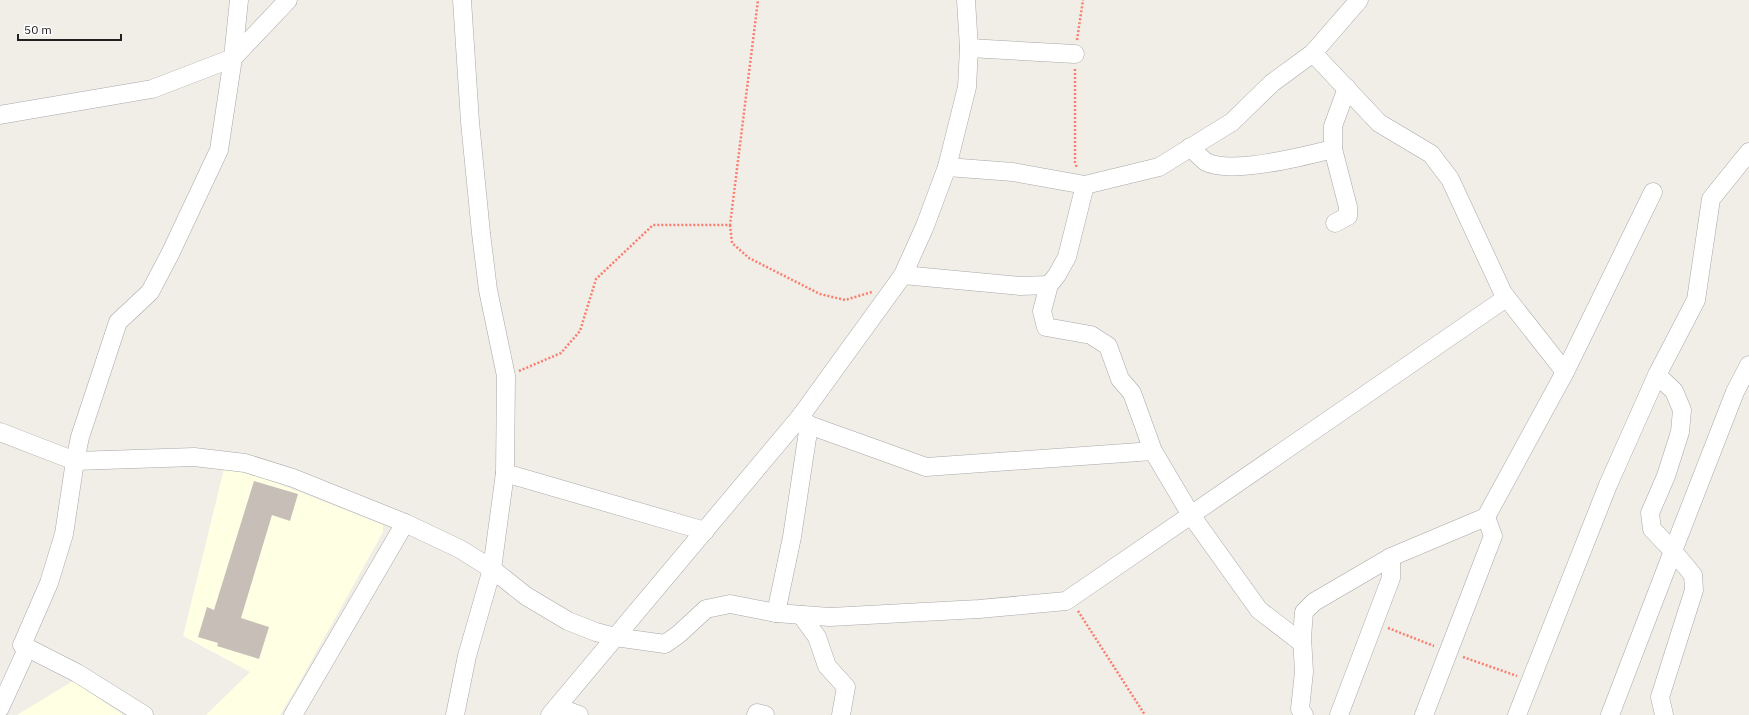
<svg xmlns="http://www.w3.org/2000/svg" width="1749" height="715" viewBox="0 0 1749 715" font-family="'IBM Plex Sans',sans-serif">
<rect width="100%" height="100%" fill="#f1eee8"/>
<g fill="#ffffe3">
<polygon points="224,469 254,474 383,525 383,532 294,692 280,715 206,715 250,672 183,636"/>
<polygon points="73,681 123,715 17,715"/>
</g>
<polygon fill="#c6beb7" points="254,481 298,494 290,521 272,515 241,618 269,627 259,659 217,646 218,643 198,637 207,607 214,610"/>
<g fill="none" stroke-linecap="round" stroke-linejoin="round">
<g stroke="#a8a8a8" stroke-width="19">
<g id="minor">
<polyline points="969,48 1075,54"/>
<polyline points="1313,53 1379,123 1431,154 1450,179 1503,293 1565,372"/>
<polyline points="0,115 152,89 233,58 288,0"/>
<path d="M1190 147C1195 152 1201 158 1206 162 1232 175 1305 156 1333 149"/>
<polyline points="947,167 1013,172 1085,185 1159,167 1232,122 1272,83 1313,53 1359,0"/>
<polyline points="1085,185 1067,257 1057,275 1049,285 1042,311 1046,327 1091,335 1108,346 1120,379 1132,393 1153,451 1191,515 1259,610 1302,643"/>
<polyline points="1335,223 1348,216 1348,207 1333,149 1333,126 1347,88"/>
<polyline points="903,275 1020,286 1049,285"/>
<polyline points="800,417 809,425 926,467 1153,451"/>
<polyline points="0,432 75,461 194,457 245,463 293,478 405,523 460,549 492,569 526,596 568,621 596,632 615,637 665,644 679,634 706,609 730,604 776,613 830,617 979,609 1066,601 1506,298"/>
<polyline points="505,473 705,531"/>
<polyline points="776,613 792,537 809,425"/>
<polyline points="801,615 817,637 827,666 846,687 841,715"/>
<polyline points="557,707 579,715"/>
<polyline points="0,708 27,649"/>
<polyline points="144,715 77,673 22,645 49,583 64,534 75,461 80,437 118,322 150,292 170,254 219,150 233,58 239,0"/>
<polyline points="293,715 405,523"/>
<polyline points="455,715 467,656 492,569 505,473 506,376 488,290 481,233 470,122 462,0"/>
<polyline points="550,715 800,417 903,275 925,226 947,167 967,87 969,48 966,0"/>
<polyline points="756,715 757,713 765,715"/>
<polyline points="1304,715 1300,709 1304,672 1302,637 1304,612 1314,602 1391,557 1486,517 1565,372 1653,192"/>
<polyline points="1339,715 1391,578 1391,557"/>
<polyline points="1424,715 1493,536 1486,517"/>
<polyline points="1517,715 1608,485 1657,375 1696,300 1711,199 1749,152"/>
<polyline points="1610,715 1673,551 1652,529 1650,513 1666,476 1680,432 1682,410 1674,391 1657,375"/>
<polyline points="1664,715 1660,697 1694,590 1693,575 1673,551 1735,392 1749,365"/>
</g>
</g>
<g stroke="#fb7d6f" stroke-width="2.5" stroke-dasharray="2 2" stroke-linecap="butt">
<polyline points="1077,40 1083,0"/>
<polyline points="1075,69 1075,162 1077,168"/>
<polyline points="730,225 732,243 749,258 820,294 845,300 872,292"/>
<polyline points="519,371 561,353 580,331 596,279 653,225 730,225 758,0"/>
<polyline points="1078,611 1145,715"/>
<polyline points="1388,628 1434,646"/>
<polyline points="1463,657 1517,676"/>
</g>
<use href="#minor" stroke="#fff" stroke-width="18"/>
</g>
<path d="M18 34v6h103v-6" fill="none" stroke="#212121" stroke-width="2"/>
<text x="24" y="34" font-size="12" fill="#212121" stroke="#ffffff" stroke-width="3" paint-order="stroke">50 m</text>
</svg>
